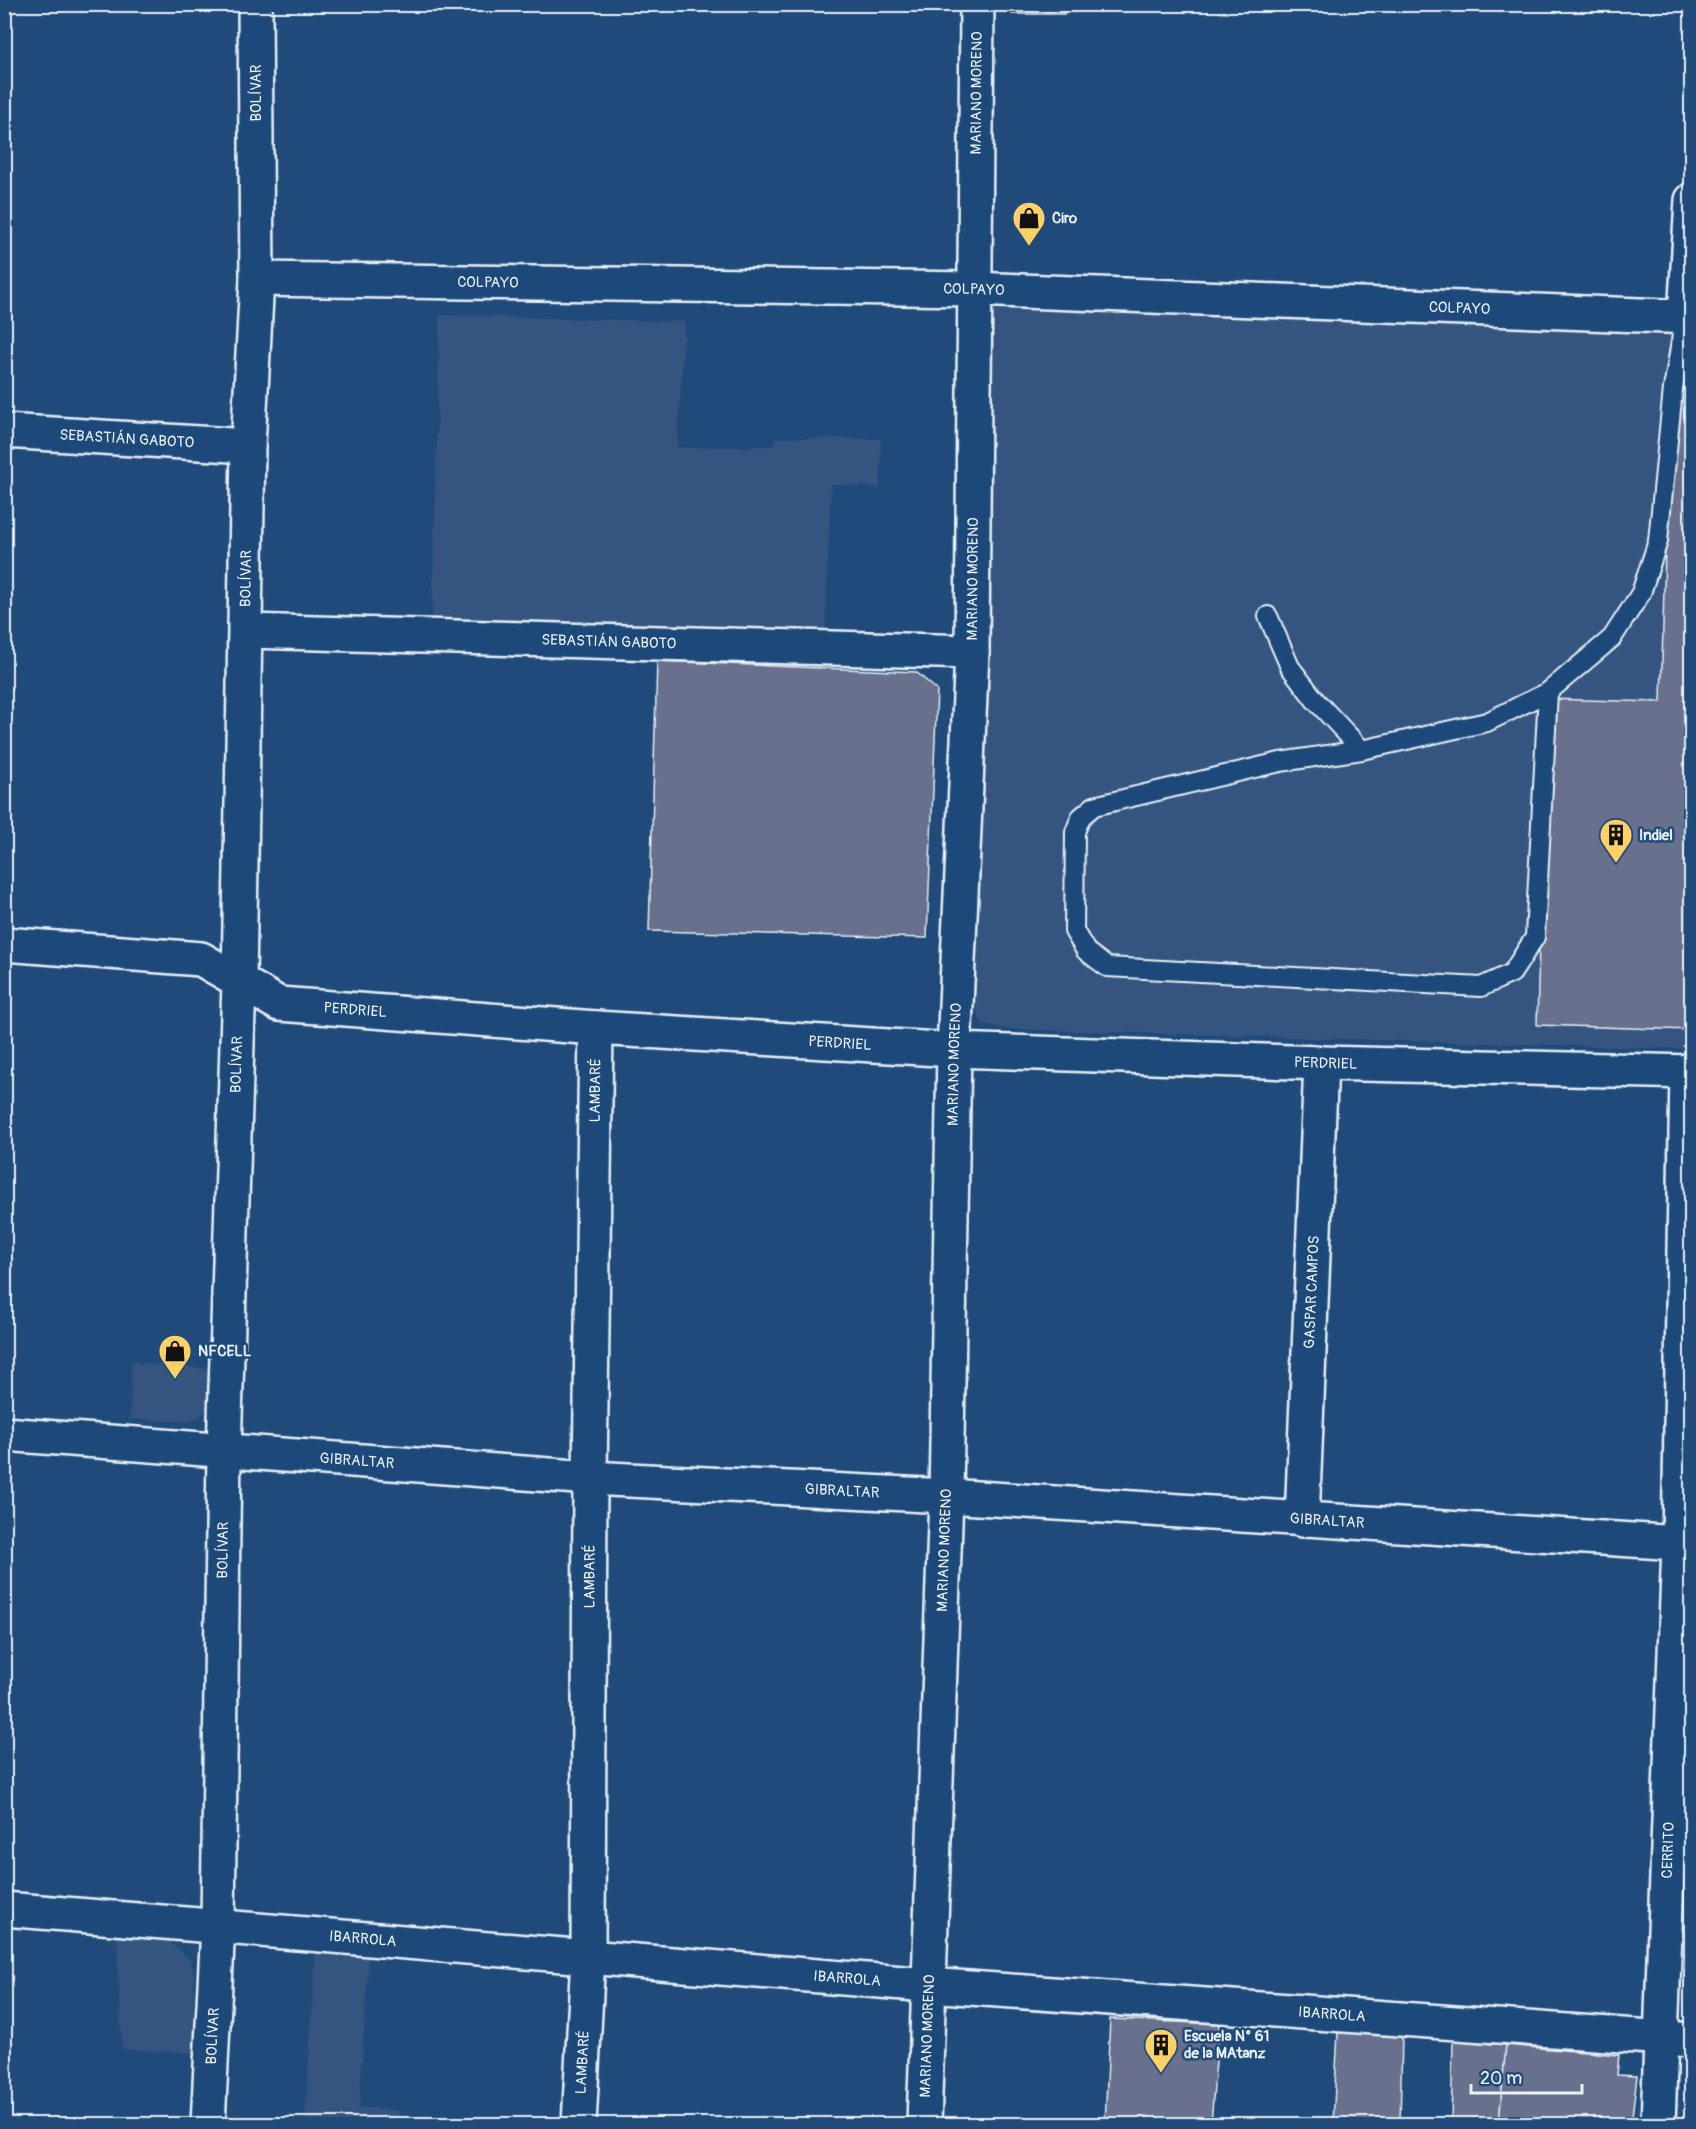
<svg xmlns="http://www.w3.org/2000/svg" width="1696" height="2129" viewBox="0 0 1696 2129" font-family="Pangolin,sans-serif">
<rect width="100%" height="100%" fill="#1f4a7a"/>
<filter id="ink" filterUnits="userSpaceOnUse"><feTurbulence type="fractalNoise" baseFrequency=".0167" numOctaves="2"/><feDisplacementMap in="SourceGraphic" scale="12" xChannelSelector="R" yChannelSelector="G"/><feConvolveMatrix kernelMatrix="1 2 1 2 8 2 1 2 1" color-interpolation-filters="sRGB"/></filter>
<g filter="url(#ink)">
<g fill="#355580">
<polygon points="991,308 1691,324 1691,1049 1006,1029 982,1023 973,1003"/>
<polygon points="440,315 685,322 677,448 774,446 775,438 881,439 880,488 831,484 825,632 432,620"/>
<polygon points="131,1362 209,1369 208,1410 191,1422 130,1419"/>
<polygon points="117,1938 168,1940 190,1960 194,1973 193,2053 122,2049"/>
<polygon points="316,1949 369,1953 359,2107 399,2111 398,2124 233,2124 234,2115 305,2120"/>
</g>
<g fill="#686f8d" stroke="#e8f1f8" stroke-width="1.5">
<rect x="1012" y="4" width="52" height="10"/>
<polygon points="1669,397 1692,398 1692,1030 1537,1025 1545,699 1661,702"/>
<polygon points="657,661 916,672 937,690 927,938 649,931"/>
<polygon points="1110,2019 1219,2024 1211,2124 1105,2124"/>
<polygon points="1338,2032 1402,2037 1400,2124 1333,2124"/>
<polygon points="1453,2040 1506,2045 1499,2124 1451,2124"/>
<polygon points="1506,2045 1619,2055 1617,2075 1637,2076 1631,2124 1499,2122"/>
</g>
<g fill="none" stroke-linecap="round" stroke-linejoin="round">
<g stroke="#e8f1f8" stroke-width="22">
<g id="lane">
<polyline points="1268,616 1290,667 1315,700 1362,750"/>
<polyline points="1548,692 1535,937 1512,973 1481,987 1107,967 1086,951 1074,931 1075,832 1081,817 1094,806 1280,762 1362,750 1487,722 1548,692 1612,638 1641,593 1658,541 1673,389 1685,317"/>
</g>
</g>
<g stroke="#e8f1f8" stroke-width="38">
<g id="street">
<path id="s1" d="M257 279 973 289 1692 317"/>
<polyline points="1685,317 1692,200"/>
<path id="s2" d="M4 431 248 446"/>
<path id="s3" d="M246 631 972 652"/>
<path id="s4" d="M4 944 201 959 279 1004 596 1028 954 1050 1321 1063 1692 1072"/>
<path id="s5" d="M4 1434 590 1478 946 1496 1679 1543"/>
<path id="s6" d="M1302 1520 1321 1063"/>
<path id="s7" d="M4 1909 928 1985 1692 2040"/>
<path id="s8" d="M208 2124 218 1925 224 1450 239 982 248 446 257 279 255 4"/>
<path id="s9" d="M579 2124 588 1957 590 1478 596 1028"/>
<path id="s10" d="M924 2124 946 1496 954 1050 972 652 977 4"/>
<path id="s11" d="M1658 2124 1679 1543 1687 1071"/>
</g>
</g>
<use href="#lane" stroke="#1f4a7a" stroke-width="18"/>
<use href="#street" stroke="#1f4a7a" stroke-width="33"/>
</g>
</g>
<defs>
<g id="shop-pin" transform="scale(1.725)"><path d="M0 17L-7.5 6A9.5 9.5 0 1 1 7.5 6Z" fill="#ffd166" stroke="#1f4a7a"/><path d="M-5-2.5h2.3a2.7 3.5 0 0 1 5.4 0H5L5.5 6h-11ZM-1.5-2.5h3a1.5 2.3 0 0 0-3 0Z" fill="#111"/></g>
<g id="building-pin" transform="scale(1.725)"><path d="M0 17L-7.5 6A9.5 9.5 0 1 1 7.5 6Z" fill="#ffd166" stroke="#1f4a7a"/><path d="M-4-6H4V6H1V3H-1V6H-4ZM-2.5-4.3h1.7v1.8h-1.7ZM.8-4.3h1.7v1.8H.8ZM-2.5-1h1.7V.8h-1.7ZM.8-1h1.7V.8H.8Z" fill="#111"/></g>
</defs>
<g fill-rule="evenodd">
<use href="#shop-pin" x="1029" y="218"/>
<use href="#building-pin" x="1616" y="835"/>
<use href="#shop-pin" x="175" y="1351"/>
<use href="#building-pin" x="1161" y="2045"/>
</g>
<g text-anchor="middle" stroke-width="5" stroke-linejoin="round" paint-order="stroke">
<g font-size="15" fill="#e8f1f8" stroke="#1f4a7a">
<text transform="translate(256 93) rotate(-90)" y="5">BOLÍVAR</text>
<text dy="5" stroke="none"><textPath href="#s10" startOffset="2032">MARIANO MORENO</textPath></text>
<text dy="5" stroke="none"><textPath href="#s1" startOffset="231">COLPAYO</textPath></text>
<text dy="5" stroke="none"><textPath href="#s1" startOffset="717">COLPAYO</textPath></text>
<text dy="5" stroke="none"><textPath href="#s1" startOffset="1203">COLPAYO</textPath></text>
<text dy="5" stroke="none"><textPath href="#s2" startOffset="123">SEBASTIÁN GABOTO</textPath></text>
<text dy="5" stroke="none"><textPath href="#s8" startOffset="1546">BOLÍVAR</textPath></text>
<text dy="5" stroke="none"><textPath href="#s10" startOffset="1546">MARIANO MORENO</textPath></text>
<text dy="5" stroke="none"><textPath href="#s3" startOffset="363">SEBASTIÁN GABOTO</textPath></text>
<text dy="5" stroke="none"><textPath href="#s4" startOffset="364">PERDRIEL</textPath></text>
<text dy="5" stroke="none"><textPath href="#s4" startOffset="850">PERDRIEL</textPath></text>
<text dy="5" stroke="none"><textPath href="#s4" startOffset="1336">PERDRIEL</textPath></text>
<text dy="5" stroke="none"><textPath href="#s8" startOffset="1060">BOLÍVAR</textPath></text>
<text dy="5" stroke="none"><textPath href="#s10" startOffset="1060">MARIANO MORENO</textPath></text>
<text dy="5" stroke="none"><textPath href="#s9" startOffset="1034">LAMBARÉ</textPath></text>
<text dy="5" stroke="none"><textPath href="#s6" startOffset="228">GASPAR CAMPOS</textPath></text>
<text dy="5" stroke="none"><textPath href="#s5" startOffset="354">GIBRALTAR</textPath></text>
<text dy="5" stroke="none"><textPath href="#s5" startOffset="840">GIBRALTAR</textPath></text>
<text dy="5" stroke="none"><textPath href="#s5" startOffset="1326">GIBRALTAR</textPath></text>
<text dy="5" stroke="none"><textPath href="#s8" startOffset="574">BOLÍVAR</textPath></text>
<text dy="5" stroke="none"><textPath href="#s10" startOffset="574">MARIANO MORENO</textPath></text>
<text dy="5" stroke="none"><textPath href="#s9" startOffset="548">LAMBARÉ</textPath></text>
<text dy="5" stroke="none"><textPath href="#s11" startOffset="274">CERRITO</textPath></text>
<text dy="5" stroke="none"><textPath href="#s7" startOffset="360">IBARROLA</textPath></text>
<text dy="5" stroke="none"><textPath href="#s7" startOffset="846">IBARROLA</textPath></text>
<text dy="5" stroke="none"><textPath href="#s7" startOffset="1332">IBARROLA</textPath></text>
<text dy="5" stroke="none"><textPath href="#s8" startOffset="88">BOLÍVAR</textPath></text>
<text dy="5" stroke="none"><textPath href="#s10" startOffset="88">MARIANO MORENO</textPath></text>
<text dy="5" stroke="none"><textPath href="#s9" startOffset="62">LAMBARÉ</textPath></text>
</g>
<g font-size="15" font-weight="bold" fill="#e8f1f8" stroke="#1f4a7a" text-anchor="start">
<text x="1052" y="223">Ciro</text>
<text x="1639" y="840">Indiel</text>
<text x="198" y="1356">NFCELL</text>
<text x="1184" y="2041">Escuela N° 61<tspan x="1184" dy="17">de la MAtanz</tspan></text>
</g>
</g>
<rect width="1696" height="2129" fill="none" stroke="#1f4a7a" stroke-width="24"/>
<rect x="12" y="12" width="1672" height="2105" fill="none" stroke="#e8f1f8" stroke-width="2" filter="url(#ink)"/>
<path d="M1471 2084v9h111v-9" fill="none" stroke="#e8f1f8" stroke-width="3"/>
<text x="1480" y="2084" font-size="18" fill="#e8f1f8" stroke="#1f4a7a" stroke-width="4.5" paint-order="stroke">20 m</text>
</svg>
